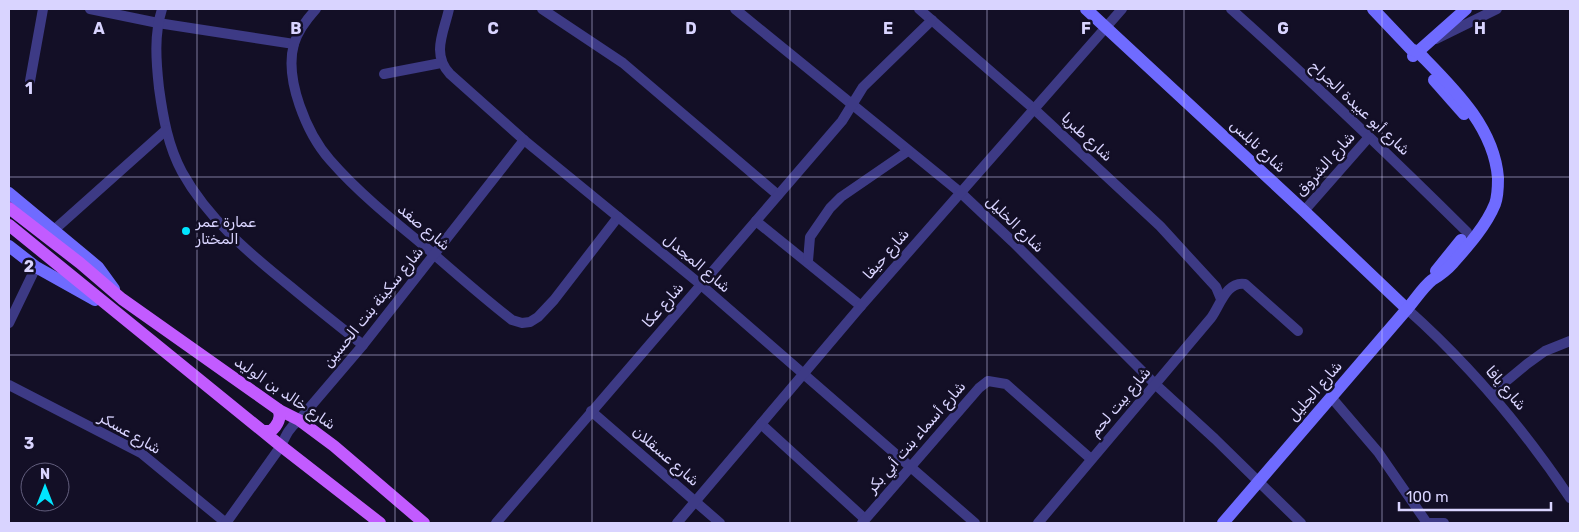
<svg xmlns="http://www.w3.org/2000/svg" width="1579" height="532" viewBox="0 0 1579 532" font-family="Rubik,'Noto Naskh Arabic',sans-serif">
<rect width="100%" height="100%" fill="#130f26"/>
<g fill="none" stroke-linecap="round" stroke-linejoin="round">
<g stroke="#3d3a85" stroke-width="10">
<polyline points="90,9 158,23 294,44"/>
<path d="M162 9C154 34 156 61 159 88 163 117 168 146 182 172 208 219 250 254 291 287 315 307 339 326 363 345"/>
<path d="M316 9C307 19 298 30 294 44 284 79 307 134 330 160 357 191 390 218 422 244 452 270 481 296 512 320L522 323 530 322 538 317 554 300 618 217"/>
<path d="M449 9C444 32 431 54 450 74L524 140 700 284 975 523"/>
<polyline points="542,9 623,63 778,195"/>
<polyline points="735,9 961,193 1013,242 1155,384 1215,439 1301,523"/>
<polyline points="919,9 1034,109 1160,226 1216,287 1221,299"/>
<path d="M1231 9C1312 81 1390 156 1467 232"/>
<polyline points="1436,39 1497,9"/>
<polyline points="384,74 441,63"/>
<polyline points="30,81 43,9"/>
<polyline points="1304,211 1369,137"/>
<polyline points="756,221 861,306"/>
<polyline points="54,230 166,130"/>
<polyline points="808,261 810,237 830,208 841,197 908,151"/>
<path d="M1407 309C1470 365 1523 428 1570 498"/>
<polyline points="9,323 36,267"/>
<polyline points="9,385 141,453 226,523"/>
<polyline points="1492,393 1527,364 1545,351 1570,341"/>
<polyline points="1331,397 1378,452 1427,523"/>
<polyline points="591,411 720,523"/>
<polyline points="761,424 865,519"/>
<path d="M226 523 281 446C286 435 289 428 299 420L363 345 524 140"/>
<polyline points="496,523 842,121 863,87 932,20"/>
<polyline points="677,523 861,306 1122,9"/>
<polyline points="862,523 979,388 988,381 1006,384 1091,459"/>
<path d="M1038 523 1211 318C1220 306 1226 281 1245 284L1298 331"/>
<polyline points="1430,523 1444,523"/>
</g>
<g stroke="#6f6bff" stroke-width="12">
<polyline points="1086,9 1304,211 1407,309"/>
<polyline points="1413,56 1466,9"/>
<polyline points="1434,80 1464,114"/>
<polyline points="9,193 98,267 114,289"/>
<polyline points="9,246 36,267 95,300"/>
<polyline points="1436,271 1461,240"/>
<path d="M1223 523 1407 309C1415 300 1423 287 1432 280 1440 275 1446 271 1453 263 1468 246 1486 226 1495 204 1498 196 1498 187 1498 178 1494 126 1452 87 1418 52L1411 49 1373 9"/>
</g>
<g stroke="#c25bff" stroke-width="12">
<polyline points="9,208 80,263 122,299 255,393 279,410 299,420 334,446 424,523"/>
<polyline points="9,225 281,446 380,523"/>
<path d="M264 431H271C278 425 281 419 279 410"/>
</g>
</g>
<path fill="none" stroke="#d9d4ff" stroke-width="1" stroke-opacity="0.55" d="M197 9V523M395 9V523M592 9V523M790 9V523M987 9V523M1184 9V523M1382 9V523M9 177H1570M9 355H1570"/>
<circle fill="#00e5ff" stroke="#130f26" stroke-width="2" cx="186" cy="231" r="5"/>
<g text-anchor="middle" stroke-width="5" stroke-linejoin="round" paint-order="stroke">
<g font-size="15" fill="#d9d4ff" stroke="#130f26">
<text transform="translate(1360 108) rotate(43)" y="5">شارع أبو عبيدة الجراح</text>
<text transform="translate(1087 137) rotate(43)" y="5">شارع طبريا</text>
<text transform="translate(1258 146) rotate(43)" y="5">شارع نابلس</text>
<text transform="translate(1325 164) rotate(-48)" y="5">شارع الشروق</text>
<text transform="translate(1015 224) rotate(44)" y="5">شارع الخليل</text>
<text transform="translate(424 227) rotate(40)" y="5">شارع صفد</text>
<text transform="translate(886 254) rotate(-49)" y="5">شارع حيفا</text>
<text transform="translate(697 263) rotate(40)" y="5">شارع المجدل</text>
<text transform="translate(663 305) rotate(-49)" y="5">شارع عكا</text>
<text transform="translate(373 307) rotate(-51)" y="5">شارع سكينة بنت الحسين</text>
<text transform="translate(1506 388) rotate(49)" y="5">شارع يافا</text>
<text transform="translate(1315 391) rotate(-49)" y="5">شارع الجليل</text>
<text transform="translate(285 393) rotate(34)" y="5">شارع خالد بن الوليد</text>
<text transform="translate(1120 402) rotate(-50)" y="5">شارع بيت لحم</text>
<text transform="translate(130 433) rotate(30)" y="5">شارع عسكر</text>
<text transform="translate(916 437) rotate(-49)" y="5">شارع أسماء بنت أبي بكر</text>
<text transform="translate(666 456) rotate(41)" y="5">شارع عسقلان</text>
</g>
<g font-size="15" fill="#d9d4ff" stroke="#130f26" text-anchor="start">
<text x="196" y="227">عمارة عمر<tspan x="196" dy="17">المختار</tspan></text>
</g>
</g>
<g font-size="16" text-anchor="middle" font-weight="bold" fill="#d9d4ff" stroke="#130f26" stroke-width="5" stroke-linejoin="round" paint-order="stroke">
<text x="99" y="34">A</text>
<text x="296" y="34">B</text>
<text x="493" y="34">C</text>
<text x="691" y="34">D</text>
<text x="888" y="34">E</text>
<text x="1086" y="34">F</text>
<text x="1283" y="34">G</text>
<text x="1480" y="34">H</text>
<text x="29" y="94">1</text>
<text x="29" y="272">2</text>
<text x="29" y="449">3</text>
</g>
<rect width="1579" height="532" fill="none" stroke="#d9d4ff" stroke-width="20"/>
<g transform="translate(45 487)"><circle r="24" fill="#130f26" stroke="#625e7d"/>
<path d="M0-4L9 19L0 12L-9 19Z" fill="#00e5ff"/>
<text y="-8" font-size="14" font-weight="bold" text-anchor="middle" fill="#d9d4ff">N</text>
</g>
<path d="M1399 502v8h152v-8" fill="none" stroke="#d9d4ff" stroke-width="2.5"/>
<text x="1406" y="502" font-size="15" fill="#d9d4ff" stroke="#130f26" stroke-width="4" paint-order="stroke">100 m</text>
</svg>
